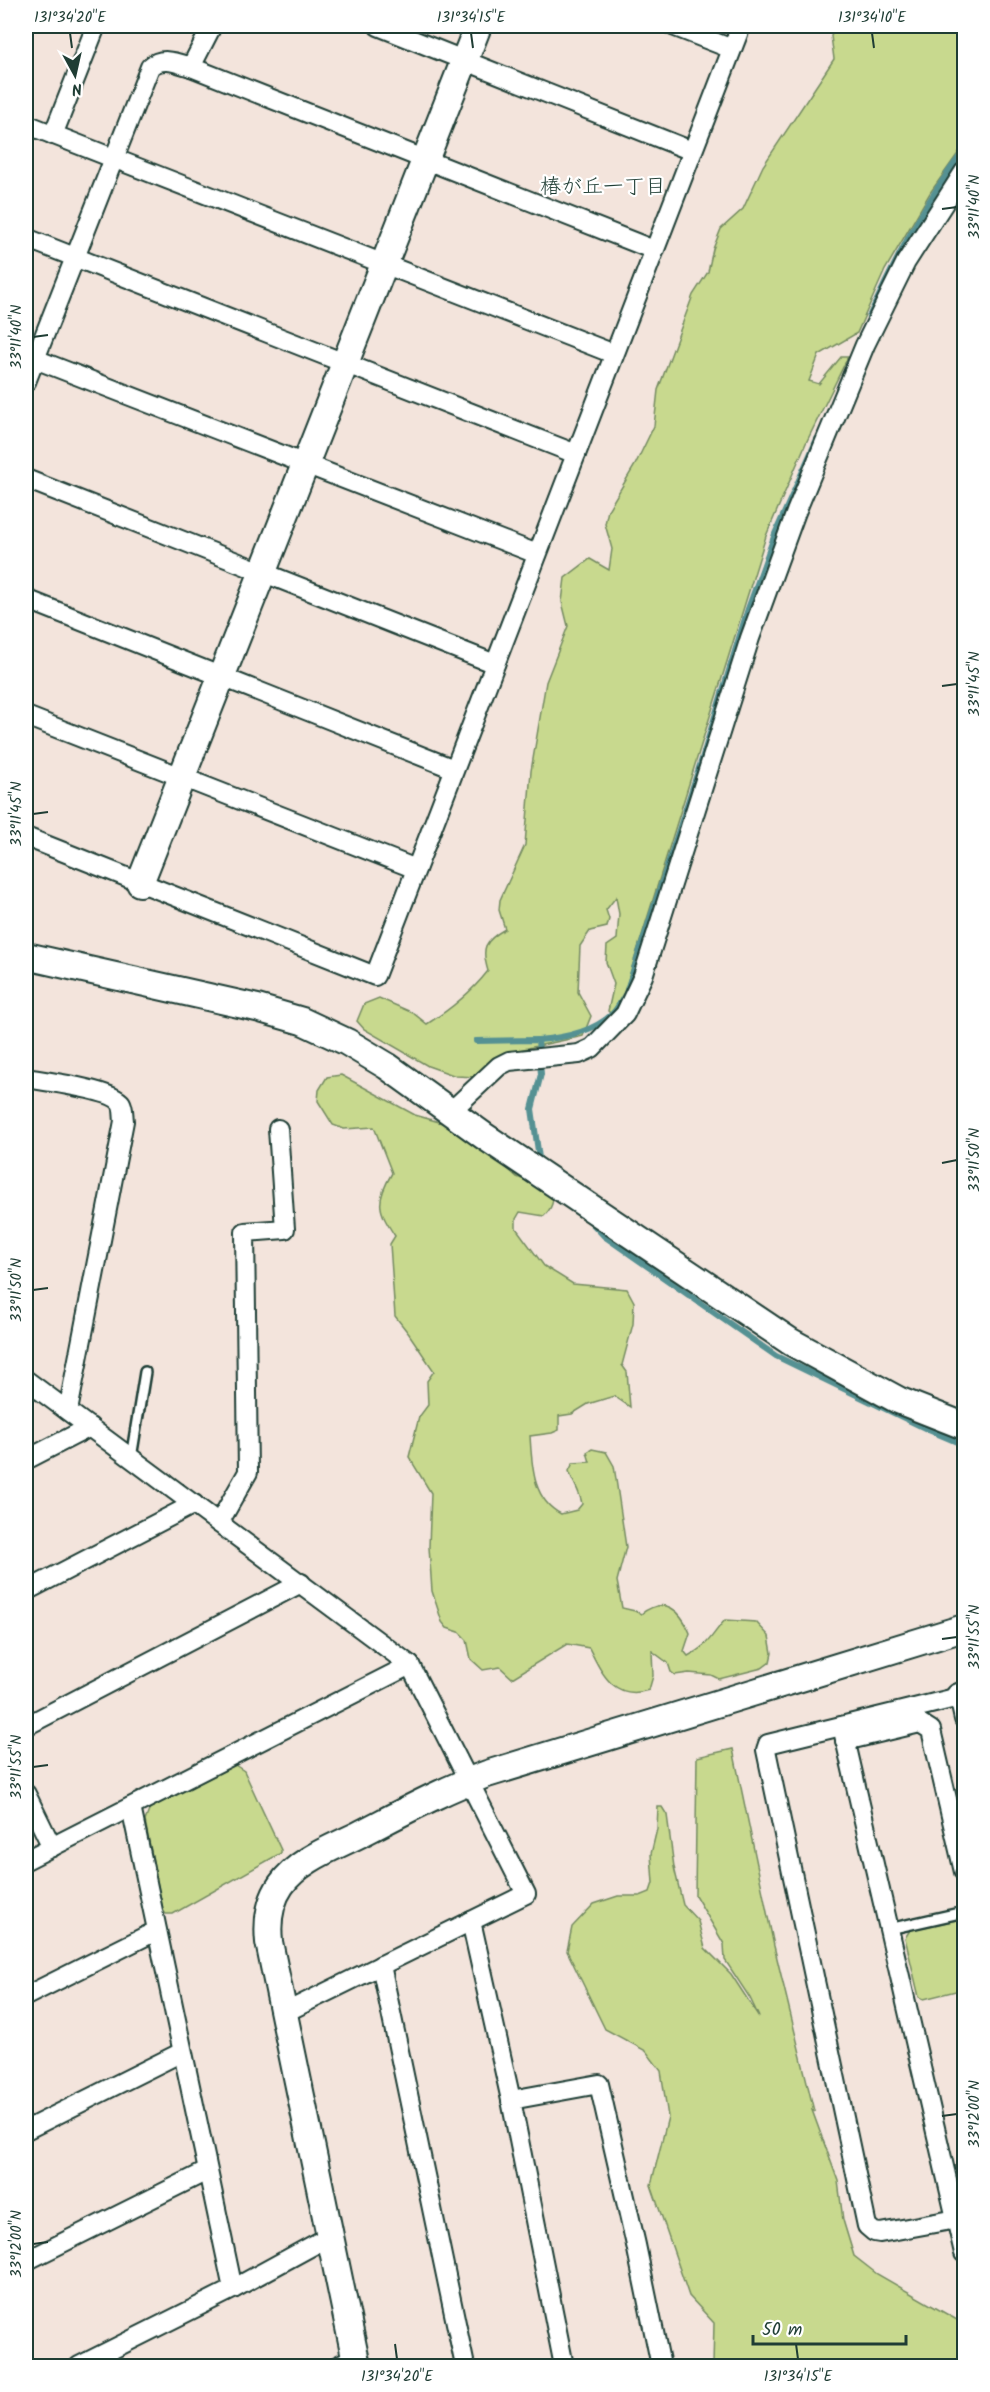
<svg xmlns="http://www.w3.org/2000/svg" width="990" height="2392" viewBox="0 0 990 2392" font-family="Kalam,'Klee One',sans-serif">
<rect width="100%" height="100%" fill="#f3e4dc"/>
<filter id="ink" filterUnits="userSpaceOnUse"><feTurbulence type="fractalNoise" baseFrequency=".0167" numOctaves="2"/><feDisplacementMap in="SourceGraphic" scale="12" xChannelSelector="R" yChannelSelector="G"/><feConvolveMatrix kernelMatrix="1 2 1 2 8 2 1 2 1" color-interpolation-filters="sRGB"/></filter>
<g filter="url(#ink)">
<g fill="#c8d98e" stroke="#748b61" stroke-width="1.5">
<path d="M836 26H964V145L930 193 885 270 857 333 819 355 809 381 819 384 841 357H848L806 443 766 536 620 1006 612 1015 608 1011 614 984 606 962 607 946 617 939 619 914 616 897 606 910 609 919 607 927 590 931 580 946 578 992 591 1016 583 1036 510 1052 476 1077 456 1076 428 1066 364 1029 357 1021 364 1004 379 998 413 1013 427 1024C451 1009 470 994 488 971 481 948 484 941 505 929L499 910 500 900 525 845 531 771 546 682 568 626 562 602 565 578 590 559 609 570 612 549 605 524 608 510 635 465 654 426 658 390 693 295 708 272 713 249 721 229 743 209 763 166 834 59 831 36Z"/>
<path d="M341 1075 415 1115 453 1126 501 1159 506 1167 517 1177 553 1191C554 1201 552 1208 544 1216L520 1212 516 1219V1228L544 1266 573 1284 627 1289 634 1302 633 1324 622 1365 627 1372 630 1407 614 1396 588 1404 572 1414 559 1416V1430L552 1433 530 1436C532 1465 532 1499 561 1514L577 1510 582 1504C580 1491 573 1483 569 1471L573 1463 590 1462 587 1452 592 1449 606 1452 614 1466 626 1547 617 1581 622 1608 635 1611 641 1614C665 1596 680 1609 690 1633L684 1651 688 1656C711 1643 709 1638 725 1620L756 1622 769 1636 772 1653 770 1662 762 1668 719 1679 711 1675 689 1673 675 1675 671 1672 668 1663 652 1651 653 1676 649 1690C614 1701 602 1674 589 1648L567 1644 512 1678 500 1667 483 1670 471 1659 467 1640 459 1632 447 1628 442 1622 432 1591 429 1547 431 1493 409 1457 419 1417 428 1405 427 1381 434 1371 409 1334 395 1316 390 1244 395 1236C378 1210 375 1202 392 1173L374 1127 344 1129 333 1125 318 1101 319 1090 327 1077Z"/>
<polygon points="733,1749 774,1946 814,2111 812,2110 838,2181 843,2220 854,2256 877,2274 964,2324 964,2366 713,2366 714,2323 689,2296 651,2185 668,2117 661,2071 646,2051 605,2029 567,1951 572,1927 594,1904 618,1896 640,1896 650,1892 653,1883 651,1854 657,1829 658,1807 662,1807 667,1815 674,1867 683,1905 698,1921 705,1948 731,1974 759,2017 750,1998 725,1960 724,1944 695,1895 697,1757"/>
<polygon points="235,1765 244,1771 281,1850 281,1853 173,1914 166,1914 163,1911 145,1821 150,1808"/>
<polygon points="961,1919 964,1921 964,1989 924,1999 919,1997 905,1938 910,1930"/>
</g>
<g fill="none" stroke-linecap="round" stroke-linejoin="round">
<g stroke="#559193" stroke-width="6">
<path d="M869 317C896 260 925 200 964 151"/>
<path d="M538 1040C562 1038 591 1033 610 1016 617 1010 621 1001 626 993L702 759 748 609 775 534 817 439"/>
<polyline points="476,1041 538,1040 541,1074 532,1109 539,1158 542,1164"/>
<polyline points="589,1220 604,1236 776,1356 931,1431 964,1445"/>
</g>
<g stroke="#1f3d34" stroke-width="14">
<g id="lane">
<polyline points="131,1458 145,1372"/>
<polyline points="889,1929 964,1912"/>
</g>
</g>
<g stroke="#1f3d34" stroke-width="22">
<g id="street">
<polyline points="378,26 692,151"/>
<polyline points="673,26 732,49"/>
<polyline points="191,67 212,26"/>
<polyline points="26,124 614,354"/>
<polyline points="53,135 96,26"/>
<polyline points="26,238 576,454"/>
<polyline points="35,359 537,554"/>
<path d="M26 382 150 67C162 56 177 63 191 67L654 250"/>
<polyline points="26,479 495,664"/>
<polyline points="26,599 454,769"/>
<polyline points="26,716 416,869"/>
<polyline points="26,837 375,976 741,26"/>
<path d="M26 1078C43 1081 113 1090 121 1103 124 1108 123 1115 124 1121L68 1411"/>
<polyline points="450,1112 499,1066 509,1061 579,1054 592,1048 625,1014 643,976 750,638 796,512 865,345 906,262 964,172"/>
<polyline points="26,1380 410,1665 526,1894 284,2013"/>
<polyline points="26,1460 90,1427"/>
<polyline points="219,1523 248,1472 245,1232 285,1229 278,1129"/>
<polyline points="26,1591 194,1504"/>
<polyline points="26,1726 301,1583"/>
<polyline points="842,1726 964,2253"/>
<polyline points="845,1741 920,1723 931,1730 964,1872"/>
<polyline points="26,1794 52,1847"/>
<polyline points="131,1807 233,2289"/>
<polyline points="26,1860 410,1665"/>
<polyline points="471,1921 511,2100 564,2366"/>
<polyline points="381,1965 465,2366"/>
<polyline points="26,1996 156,1931"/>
<polyline points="511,2100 599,2084 636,2245 661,2366"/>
<polyline points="26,2130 182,2052"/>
<polyline points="957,2219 880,2233 874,2232 867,2226 766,1750 768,1744 959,1697 964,1719"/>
<polyline points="26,2261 207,2171"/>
<polyline points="79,2366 233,2289 330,2236"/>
<polyline points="337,2366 355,2357"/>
</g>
</g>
<g stroke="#1f3d34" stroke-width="30">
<g id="secondary">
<polyline points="140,883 478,26"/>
<polyline points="26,956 257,1008 302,1021 347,1042 387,1066 484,1136 791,1342 898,1400 964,1426"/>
<polyline points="959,1697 964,1695"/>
<path d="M357 2366 269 1942C267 1922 269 1902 281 1885 299 1859 335 1847 362 1833 403 1812 443 1790 487 1774L964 1628"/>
</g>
</g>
<use href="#lane" stroke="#fff" stroke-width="9"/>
<use href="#street" stroke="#fff" stroke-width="18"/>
<use href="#secondary" stroke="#fff" stroke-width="26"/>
</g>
</g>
<path fill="none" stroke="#1f3d34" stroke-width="2" d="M70 33 72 48M471 33 473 48M872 33 874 48M942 209 957 207M33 337 48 335M942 686 957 684M33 814 48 812M942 1163 957 1160M33 1290 48 1288M942 1639 957 1637M33 1767 48 1765M942 2116 957 2114M33 2244 48 2242M395 2344 397 2359M796 2344 798 2359"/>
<g text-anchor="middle" stroke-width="4.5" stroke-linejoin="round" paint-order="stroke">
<g font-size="21" fill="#1f3d34" stroke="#fff">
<text x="603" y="193">椿が丘一丁目</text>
</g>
</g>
<rect width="990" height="2392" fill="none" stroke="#fff" stroke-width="66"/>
<g transform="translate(75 75) rotate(172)" stroke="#ffffff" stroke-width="4.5" paint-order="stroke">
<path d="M0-4.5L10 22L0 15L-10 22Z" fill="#1f3d34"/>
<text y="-9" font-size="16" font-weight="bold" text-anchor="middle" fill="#1f3d34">N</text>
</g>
<path d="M753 2335v9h153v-9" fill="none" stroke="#1f3d34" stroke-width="3"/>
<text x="762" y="2335" font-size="18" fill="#1f3d34" stroke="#ffffff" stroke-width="4.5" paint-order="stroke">50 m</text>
<rect x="33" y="33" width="924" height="2326" fill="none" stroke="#1f3d34" stroke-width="2"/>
<g font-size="15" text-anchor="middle" fill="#1f3d34">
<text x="70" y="22">131°34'20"E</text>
<text x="471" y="22">131°34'15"E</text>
<text x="872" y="22">131°34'10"E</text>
<text transform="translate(974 207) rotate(-90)" y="5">33°11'40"N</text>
<text transform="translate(16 337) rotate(-90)" y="5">33°11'40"N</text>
<text transform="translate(974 684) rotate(-90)" y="5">33°11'45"N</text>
<text transform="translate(16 814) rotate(-90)" y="5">33°11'45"N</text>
<text transform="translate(974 1160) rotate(-90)" y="5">33°11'50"N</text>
<text transform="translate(16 1290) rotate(-90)" y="5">33°11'50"N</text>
<text transform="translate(974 1637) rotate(-90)" y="5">33°11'55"N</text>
<text transform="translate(16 1767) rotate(-90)" y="5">33°11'55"N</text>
<text transform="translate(974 2114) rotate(-90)" y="5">33°12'00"N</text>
<text transform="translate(16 2244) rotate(-90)" y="5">33°12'00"N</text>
<text x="397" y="2381">131°34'20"E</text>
<text x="798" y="2381">131°34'15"E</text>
</g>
</svg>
